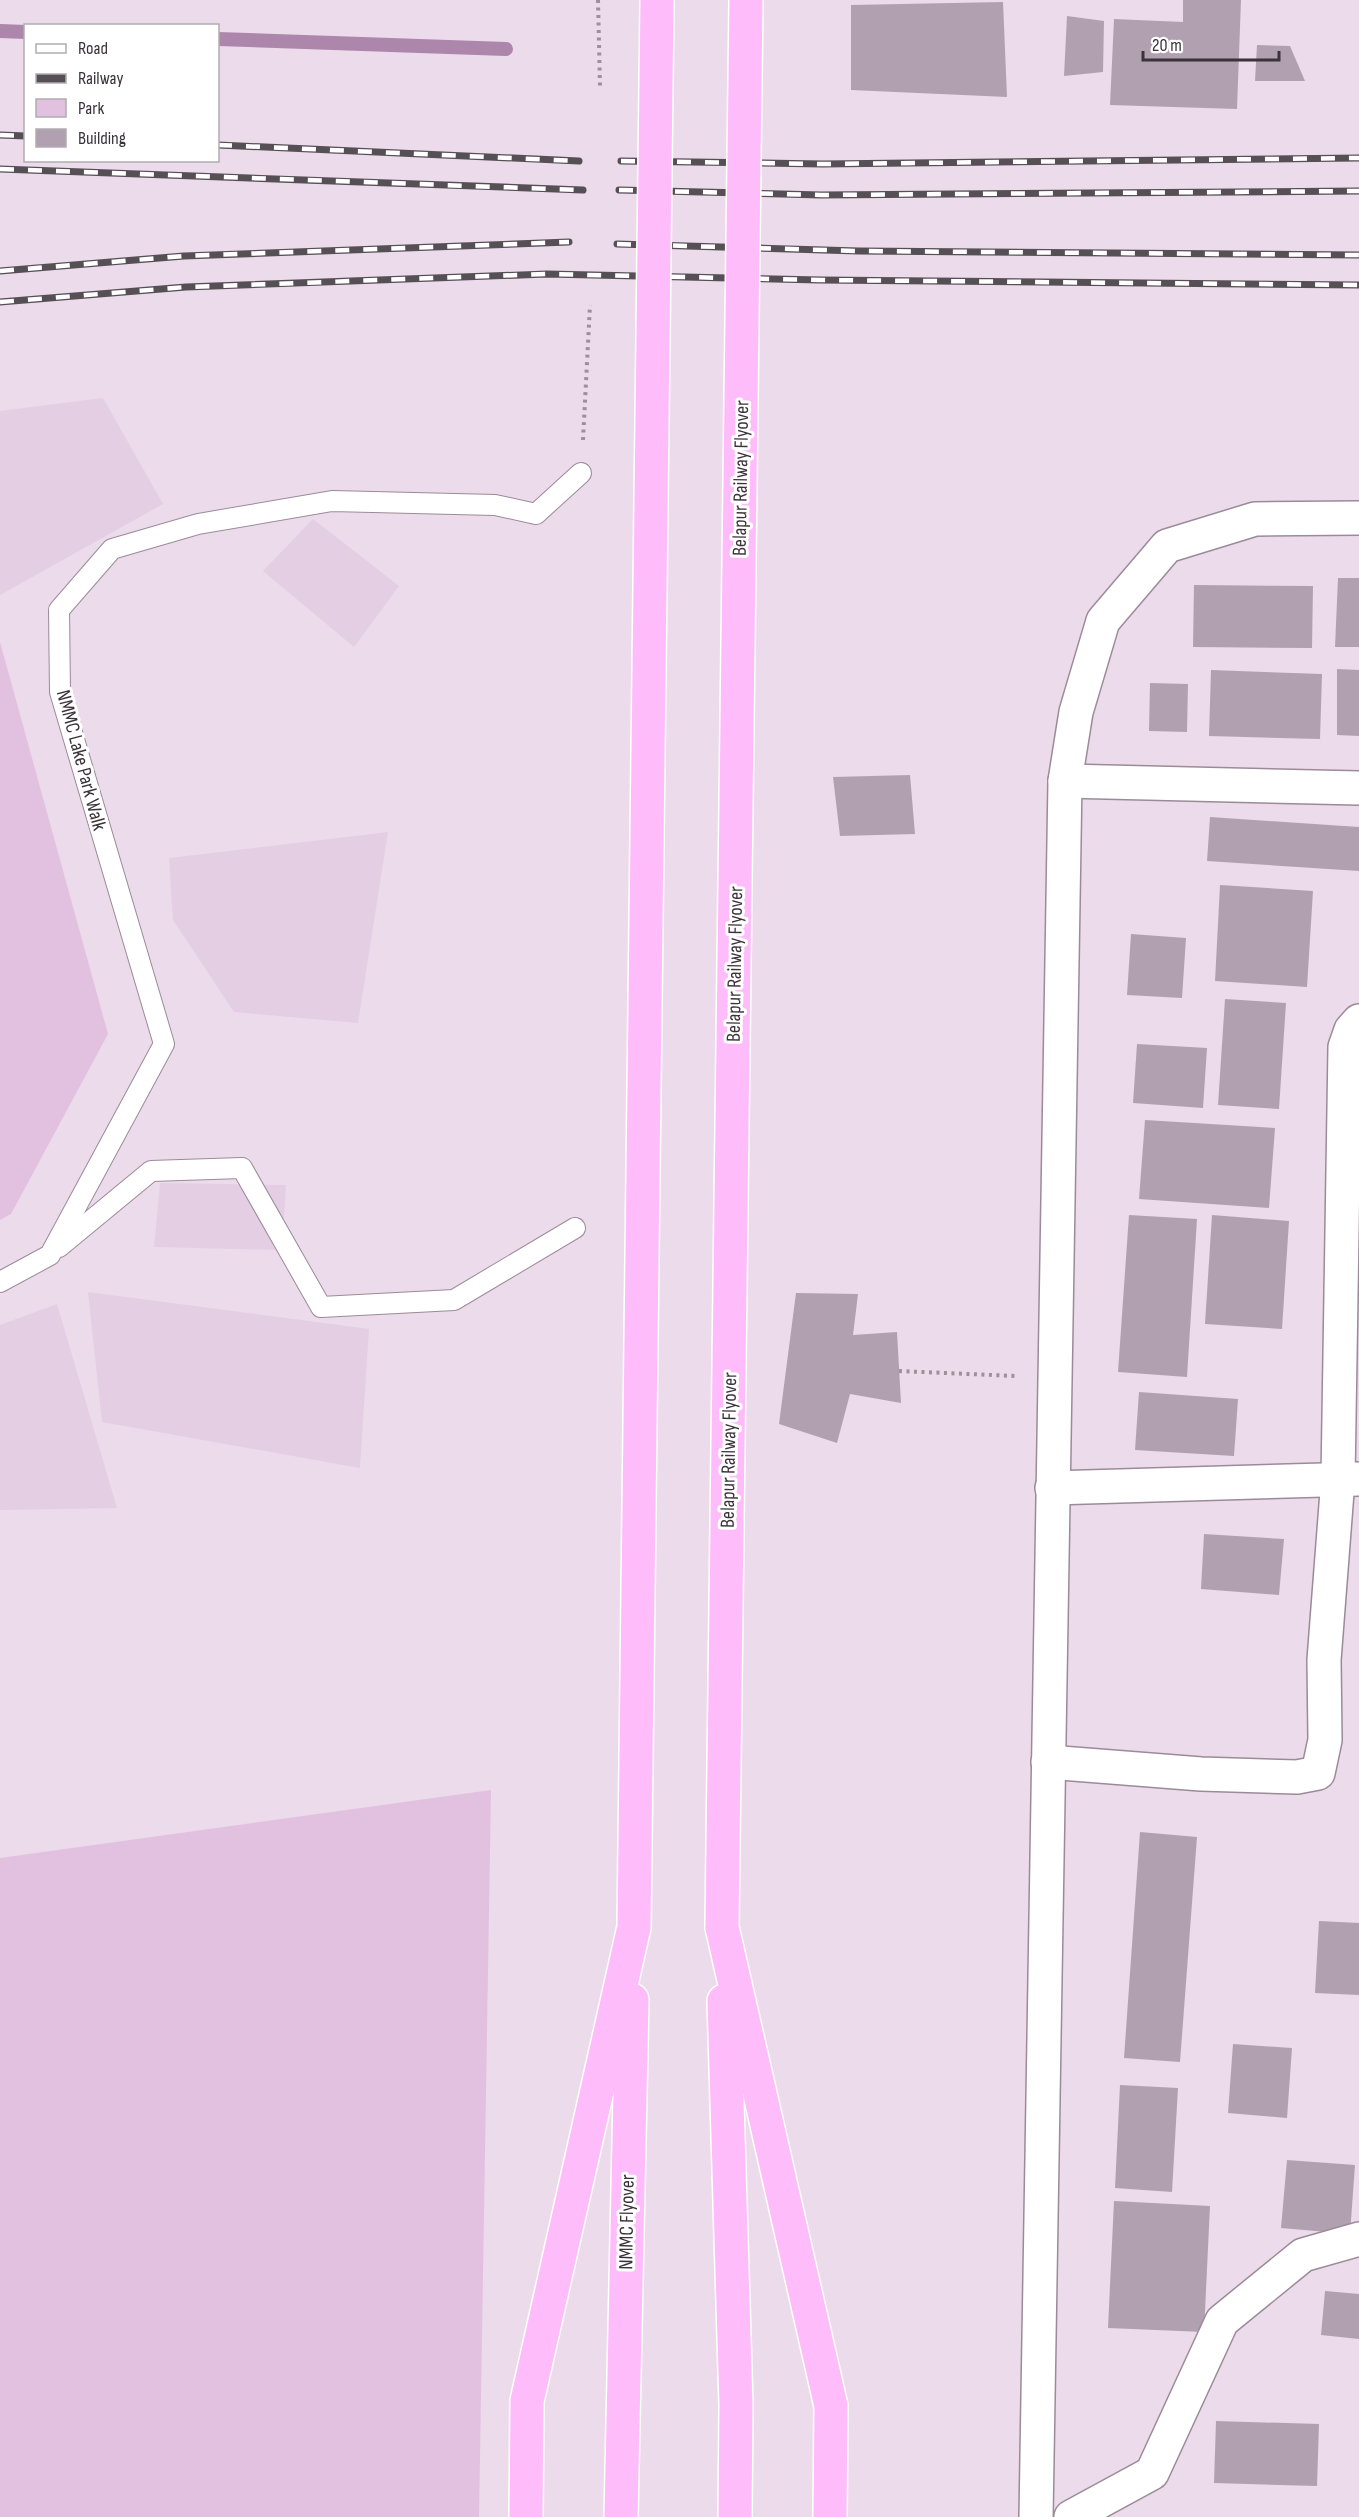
<svg xmlns="http://www.w3.org/2000/svg" width="1359" height="2517" viewBox="0 0 1359 2517" font-family="'Sofia Sans Condensed',sans-serif">
<rect width="100%" height="100%" fill="#ecdbeb"/>
<g fill="#e4cee3">
<polygon points="103,398 163,504 0,595 0,411"/>
<polygon points="313,519 399,586 354,647 263,571"/>
<polygon points="388,832 358,1023 234,1012 173,920 169,858"/>
<polygon points="160,1183 286,1185 282,1250 154,1247"/>
<polygon points="88,1292 369,1329 360,1468 102,1422"/>
<polygon points="57,1304 117,1508 0,1510 0,1325"/>
</g>
<g fill="#e2c1e0">
<polygon points="0,642 108,1034 11,1214 0,1220"/>
<polygon points="491,1790 479,2517 0,2517 0,1858"/>
</g>
<g fill="none" stroke-linecap="round" stroke-linejoin="round">
<g stroke="#ad86ab" stroke-width="14">
<polyline points="0,31 26,32"/>
<polyline points="218,39 506,49"/>
</g>
</g>
<g fill="#b1a1b0">
<polygon points="1183,0 1241,0 1237,109 1110,105 1114,19 1183,22"/>
<polygon points="1003,2 1007,97 851,90 851,5"/>
<polygon points="1067,16 1104,21 1103,72 1064,76"/>
<polygon points="1257,45 1290,46 1305,81 1255,81"/>
<polygon points="1338,578 1359,578 1359,647 1335,647"/>
<polygon points="1194,585 1313,586 1312,648 1193,647"/>
<polygon points="1337,669 1359,670 1359,736 1337,735"/>
<polygon points="1211,670 1322,674 1320,739 1209,736"/>
<polygon points="1150,683 1188,684 1187,732 1149,731"/>
<polygon points="910,775 915,834 840,836 833,777"/>
<polygon points="1210,817 1359,827 1359,871 1207,861"/>
<polygon points="1220,885 1313,891 1307,987 1215,981"/>
<polygon points="1131,934 1186,938 1182,998 1127,995"/>
<polygon points="1225,999 1286,1003 1279,1109 1218,1105"/>
<polygon points="1137,1044 1207,1048 1203,1108 1133,1103"/>
<polygon points="1145,1120 1275,1128 1269,1208 1139,1199"/>
<polygon points="1129,1215 1197,1219 1187,1377 1118,1372"/>
<polygon points="1212,1215 1289,1221 1282,1329 1205,1324"/>
<polygon points="796,1293 858,1294 853,1335 897,1332 901,1403 850,1394 837,1443 779,1424"/>
<polygon points="1139,1392 1238,1399 1234,1456 1135,1450"/>
<polygon points="1204,1534 1284,1539 1279,1595 1201,1589"/>
<polygon points="1140,1832 1197,1837 1180,2062 1124,2058"/>
<polygon points="1319,1921 1359,1923 1359,1995 1315,1993"/>
<polygon points="1233,2044 1292,2048 1287,2118 1228,2113"/>
<polygon points="1120,2085 1178,2088 1172,2192 1115,2188"/>
<polygon points="1287,2160 1355,2165 1350,2234 1281,2228"/>
<polygon points="1114,2201 1210,2206 1204,2332 1108,2328"/>
<polygon points="1325,2291 1359,2294 1359,2339 1321,2335"/>
<polygon points="1216,2421 1319,2424 1317,2486 1214,2483"/>
</g>
<g fill="none" stroke-linecap="round" stroke-linejoin="round">
<g stroke="#9b8b99" stroke-width="22">
<g id="service">
<polyline points="59,1247 151,1171 242,1168 321,1307 454,1300 575,1228"/>
<polyline points="0,1282 50,1255 164,1044 60,692 59,610 112,549 198,524 332,501 495,505 536,514 581,473"/>
</g>
</g>
<g stroke="#9b8b99" stroke-width="36">
<g id="minor">
<polyline points="1065,781 1359,788"/>
<polyline points="1052,1488 1359,1479"/>
<polyline points="1048,1762 1201,1774 1297,1777 1318,1773 1325,1740 1324,1660 1338,1479 1345,1047 1351,1030 1359,1021"/>
<polyline points="1036,2517 1065,781 1076,712 1103,621 1167,546 1255,519 1359,518"/>
<polyline points="1071,2517 1152,2473 1222,2321 1303,2255 1359,2239"/>
</g>
</g>
<g stroke="#fff" stroke-width="36">
<g id="trunk">
<polyline points="722,1927 831,2406 830,2517"/>
<polyline points="724,2001 736,2405 735,2517"/>
<polyline points="526,2517 527,2401 634,1927"/>
<polyline points="621,2517 632,2000"/>
</g>
</g>
<g stroke="#9c909b" stroke-width="4" stroke-dasharray="3 4.5" stroke-linecap="butt">
<polyline points="598,0 600,86"/>
<polyline points="583,440 590,305"/>
<polyline points="899,1371 1015,1376"/>
</g>
<use href="#service" stroke="#fff" stroke-width="20"/>
<use href="#minor" stroke="#fff" stroke-width="33"/>
<use href="#trunk" stroke="#febcfb" stroke-width="33"/>
<g stroke="#574f56" stroke-width="7">
<g id="rail">
<polyline points="0,135 26,136"/>
<polyline points="218,145 579,161"/>
<polyline points="621,161 823,164 1359,158"/>
<polyline points="0,169 583,190"/>
<polyline points="619,190 821,195 1359,191"/>
<polyline points="617,244 859,251 1359,255"/>
<polyline points="0,271 184,256 569,242"/>
<polyline points="0,302 186,287 547,274 820,280 1359,285"/>
</g>
</g>
<use href="#rail" stroke="#fff" stroke-width="4.5" stroke-dasharray="14" stroke-linecap="butt"/>
<g stroke="#fff" stroke-width="36" stroke-linecap="butt">
<g id="trunk-bridge">
<polyline points="634,1927 657,0"/>
<polyline points="722,1927 746,0"/>
</g>
</g>
<use href="#trunk-bridge" stroke="#febcfb" stroke-width="33"/>
</g>
<g text-anchor="middle" stroke-width="6" stroke-linejoin="round" paint-order="stroke">
<g font-size="20" fill="#3a3339" stroke="#fff">
<text transform="translate(740 478) rotate(-89)" y="7">Belapur Railway Flyover</text>
<text transform="translate(82 760) rotate(75)" y="7">NMMC Lake Park Walk</text>
<text transform="translate(734 964) rotate(-89)" y="7">Belapur Railway Flyover</text>
<text transform="translate(728 1450) rotate(-89)" y="7">Belapur Railway Flyover</text>
<text transform="translate(626 2222) rotate(-89)" y="7">NMMC Flyover</text>
</g>
</g>
<rect x="24" y="24" width="195" height="138" fill="#ffffff" stroke="#b0adb0" stroke-width="1.5"/>
<rect x="36" y="44" width="30" height="9" fill="#ffffff" stroke="#b0adb0" stroke-width="1.5"/>
<text x="78" y="54" font-size="18" fill="#3a3339">Road</text>
<rect x="36" y="74" width="30" height="9" fill="#574f56" stroke="#b0adb0" stroke-width="1.5"/>
<text x="78" y="84" font-size="18" fill="#3a3339">Railway</text>
<rect x="36" y="99" width="30" height="18" fill="#e2c1e0" stroke="#b0adb0" stroke-width="1.5"/>
<text x="78" y="114" font-size="18" fill="#3a3339">Park</text>
<rect x="36" y="129" width="30" height="18" fill="#b1a1b0" stroke="#b0adb0" stroke-width="1.5"/>
<text x="78" y="144" font-size="18" fill="#3a3339">Building</text>
<path d="M1143 51v9h136v-9" fill="none" stroke="#3a3339" stroke-width="3"/>
<text x="1152" y="51" font-size="18" fill="#3a3339" stroke="#ffffff" stroke-width="4.5" paint-order="stroke">20 m</text>
</svg>
